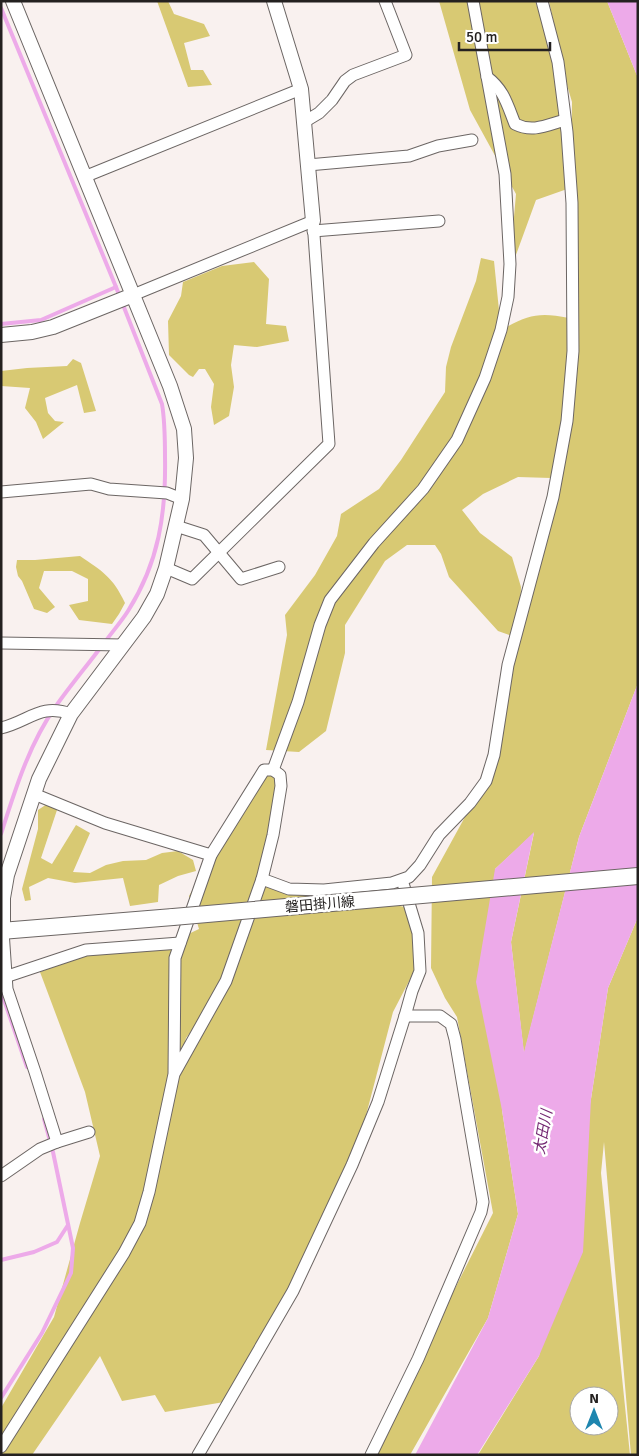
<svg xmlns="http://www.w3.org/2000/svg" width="639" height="1456" viewBox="0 0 639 1456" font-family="Signika,'Noto Sans JP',sans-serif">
<rect width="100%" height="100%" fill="#f9f1ef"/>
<g fill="#d8c973" fill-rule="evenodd">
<polygon points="157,1 168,1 174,14 204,24 210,36 184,43 191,70 203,70 212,85 188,87"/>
<path d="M439 1H535L558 62 566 79 549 1H607L638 78V683L579 837 524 1054 511 942 534 833 495 869 502 1110 518 1214 488 1318 410 1455H371L493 1213 457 1017 445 998 431 968 432 877 488 775 551 478 518 477 483 494 462 510 480 533 512 557 521 587 520 623 515 637 498 631 449 577 441 554 435 545H407L385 561 345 625V653L326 731 299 752 266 750 287 635 285 615 315 575 337 536 341 514 379 489 401 460 445 392 446 367 451 347 476 281 481 258 494 261 501 330C528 315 538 312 569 318L570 188 536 200 509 274 516 194 470 110ZM567 85 572 102 571 181 568 139Z"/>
<polygon points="254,262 269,279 266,324 286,326 289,341 257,347 234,345 231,365 234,387 229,416 214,425 211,407 214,384 205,369 199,369 193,377 189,375 169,355 168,321 181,296 183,282 222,266"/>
<polygon points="73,359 81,363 96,411 84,413 77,385 45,398 48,413 55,421 64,422 43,439 36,422 25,408 30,388 1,386 1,371 27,368 67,366"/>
<path d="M80 556C102 571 113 577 125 603L119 614 112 624 79 620 69 605 88 601V579L72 571H44L39 588 55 607 47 613 34 609 22 581 18 576 16 567 17 560H35Z"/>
<path d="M264 770 280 775 262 879 410 908 420 960 393 1012 364 1123 323 1226 230 1401 165 1412 155 1395 122 1401 100 1356 32 1455H1V1408L54 1317 80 1223 100 1156 85 1092 40 972 98 949 167 944 199 929 189 896 228 828ZM213 1002 182 1059 163 1127 186 1038Z"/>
<polygon points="47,804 59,804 41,858 52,864 76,825 90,833 73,872 90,873 106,865 123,861 146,860 162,853 178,851 193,860 196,871 178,876 159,885 158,902 130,906 123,878 75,883 48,878 29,887 31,900 25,901 22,889 38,829 38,810"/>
<path d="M638 917V1455H631L604 1142 601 1173 630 1455H478L539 1356 591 1099 608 988ZM579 1396H609V1426H579Z"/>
</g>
<g fill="#edaae9">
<polygon points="607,1 638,1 638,78"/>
<polygon points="638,683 638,917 608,988 591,1099 583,1252 539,1356 477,1455 415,1455 488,1318 518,1214 502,1110 476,982 495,869 534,832 511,942 524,1052 579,837"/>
</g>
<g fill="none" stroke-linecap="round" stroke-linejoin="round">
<g stroke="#edaae9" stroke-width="4">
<path d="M1 8 116 287 162 404C165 422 165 439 165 457 166 514 159 562 128 611 121 622 112 632 105 642"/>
<polyline points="1,324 41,320 116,287"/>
<path d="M1 834C15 790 29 744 56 706 70 686 86 667 101 647"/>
<polyline points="1,991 27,1067"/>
<polyline points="1,1260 34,1252 57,1242 68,1225"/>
<polyline points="1,1398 42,1333 71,1273 73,1248 53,1152 44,1119"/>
</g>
<g stroke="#6c6664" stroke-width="13">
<g id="minor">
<path d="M487 77C504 90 507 104 515 124 533 133 547 125 565 120"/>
<polyline points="304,122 319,113 332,100 345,81 353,75 406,55 385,1"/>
<polyline points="308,165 409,156 438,146 472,140"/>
<polyline points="84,177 301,89"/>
<polyline points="313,231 439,221"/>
<polyline points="133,295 313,221 329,444 192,579 166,568"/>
<polyline points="1,492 91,484 109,489 167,493 182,499"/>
<polyline points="176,526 204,535 241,579 279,567"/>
<polyline points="1,643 123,645"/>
<path d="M1 728C30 721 40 703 71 714"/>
<polyline points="273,770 298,702 320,625 330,600 374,543 423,489 457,440 485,378 501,330 508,297 510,264 505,174 473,1"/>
<polyline points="34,794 105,823 211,855"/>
<polyline points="262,879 289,889 324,890 392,883 409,877 420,865 439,835 470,803 486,781 494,755 508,665 553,497 567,421 573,351 572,203 567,132 558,62 542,1"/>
<polyline points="3,931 7,989 35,1072 57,1142"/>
<polyline points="5,977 86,950 180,943"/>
<polyline points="1,1176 40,1149 57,1142 89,1132"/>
<polyline points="1,1447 124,1253 140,1223 149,1192 174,1074 175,958 211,855 264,770 273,770 280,775 281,786 273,835 262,879 226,981 174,1074"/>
<polyline points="198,1455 293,1291 352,1165 378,1102 405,1016 412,991 420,971 418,933 402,880"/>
<polyline points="371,1455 418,1359 481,1212 483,1202 455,1039 451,1024 440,1016 405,1016"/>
</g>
</g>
<g stroke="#6c6664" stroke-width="16">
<g id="tertiary">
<polyline points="274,1 301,89 313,221"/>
<polyline points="1,335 32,332 53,327 133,295"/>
<polyline points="3,931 3,898 7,875 39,779 71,714 144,617 157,594 166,568 182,499 186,458 184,429 170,386 13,1"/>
</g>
</g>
<g stroke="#6c6664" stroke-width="18">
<polyline id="secondary" points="1,931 173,917"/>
</g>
<use href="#minor" stroke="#fff" stroke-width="11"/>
<use href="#tertiary" stroke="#fff" stroke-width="14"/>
<use href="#secondary" stroke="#fff" stroke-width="16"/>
<g stroke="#6c6664" stroke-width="18" stroke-linecap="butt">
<polyline id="secondary-bridge" points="173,917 638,876"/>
</g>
<use href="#secondary-bridge" stroke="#fff" stroke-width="16"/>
</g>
<g text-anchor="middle" stroke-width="5" stroke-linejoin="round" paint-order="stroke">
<g font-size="14" fill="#242120" stroke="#fff">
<text transform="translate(320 904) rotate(-5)" y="5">磐田掛川線</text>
</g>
<g font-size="15" font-style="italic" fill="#742872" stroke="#fff">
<text transform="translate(543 1132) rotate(-80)" y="5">太田川</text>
</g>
</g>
<rect width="639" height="1456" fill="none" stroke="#242120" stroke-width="5"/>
<g transform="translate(594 1411)"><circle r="24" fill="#ffffff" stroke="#a7a6a6"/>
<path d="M0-4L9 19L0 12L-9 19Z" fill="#1e86af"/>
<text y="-8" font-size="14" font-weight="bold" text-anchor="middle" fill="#242120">N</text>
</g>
<path d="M459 42v8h91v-8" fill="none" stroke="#242120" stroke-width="2.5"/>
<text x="466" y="42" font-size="15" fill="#242120" stroke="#ffffff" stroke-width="4" paint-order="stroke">50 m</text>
</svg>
